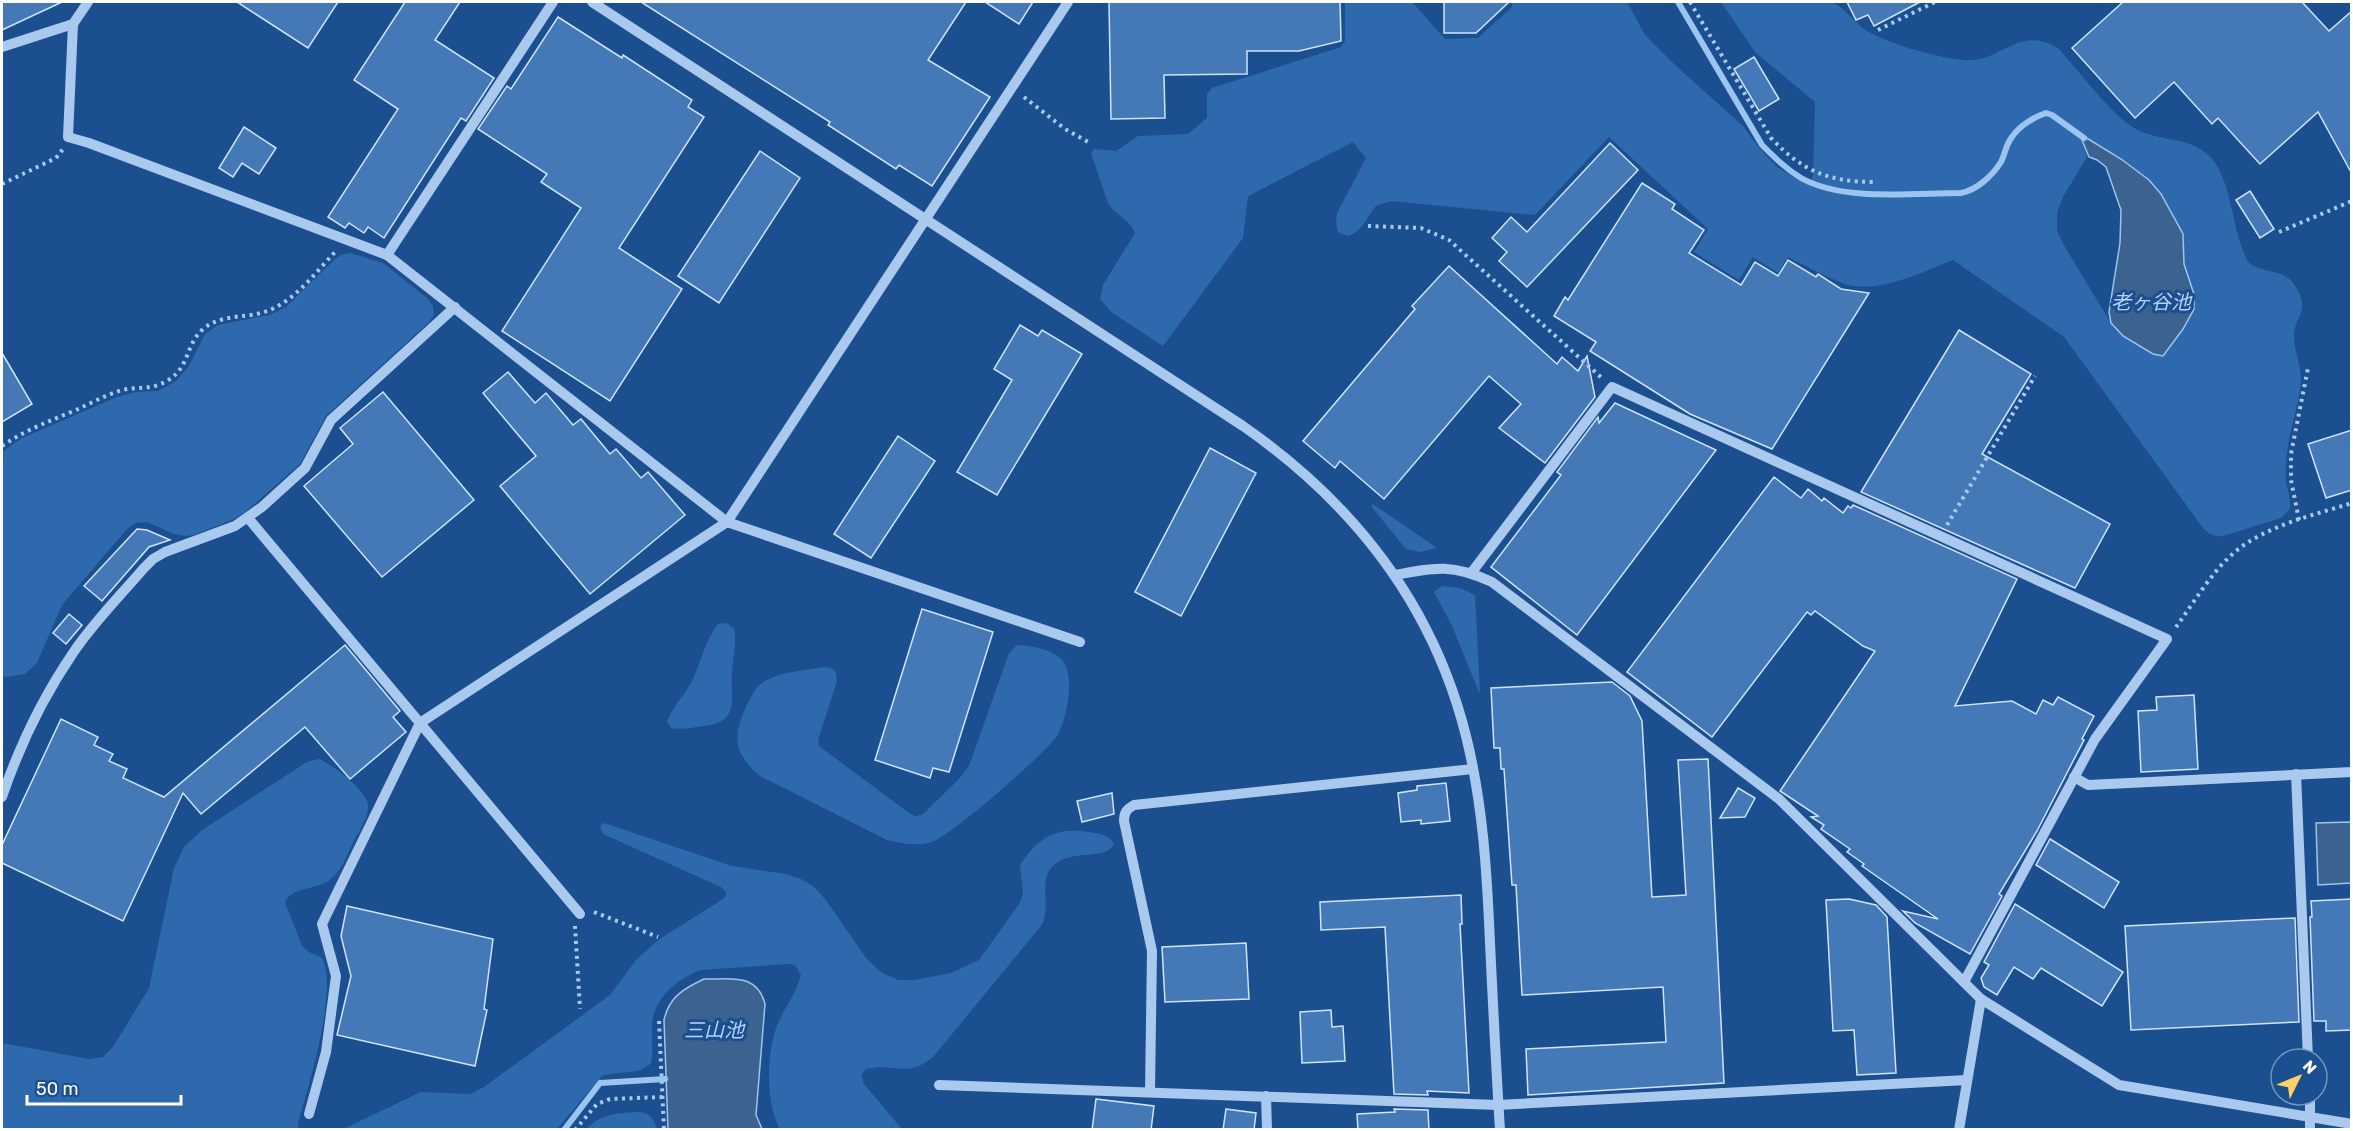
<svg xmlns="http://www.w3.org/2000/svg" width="2353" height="1131" viewBox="0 0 2353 1131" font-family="Rubik,'Noto Sans JP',sans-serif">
<rect width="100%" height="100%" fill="#1b4f8f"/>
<g fill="#2e69ad" fill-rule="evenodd">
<path d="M1345 2H1412L1445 39 1478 38 1512 7V2H1627L1645 35 1674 64 1743 126 1759 148 1777 167 1806 184 1811 181 1813 175 1815 102 1755 52 1721 2C1750 2 1779 2 1808 2 1815 2 1826 0 1831 2 1843 6 1856 24 1867 31 1892 45 1935 57 1964 60 2001 64 2019 23 2059 49 2078 70 2112 115 2134 128 2160 143 2193 135 2213 160 2233 185 2232 235 2249 263 2263 274 2283 268 2294 284 2312 312 2295 313 2294 336 2294 352 2302 366 2301 382 2299 406 2289 430 2287 454 2286 463 2285 474 2286 482 2288 492 2291 500 2290 509L2281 518 2223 536C2214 537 2209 534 2203 528L2064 337 1953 260C1922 272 1875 296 1842 283 1824 276 1806 266 1788 257L1778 273 1753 257 1739 280 1694 252 1708 229 1609 137 1535 215 1391 201 1376 206C1366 218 1363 231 1348 236L1338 232 1336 223 1337 213 1366 158 1353 142 1248 196 1243 238 1163 346 1111 312 1100 299 1103 285 1135 233C1131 220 1115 215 1108 203L1091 153 1094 149 1116 151 1138 136 1188 134 1207 118V94L1212 88 1341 47 1345 41ZM2085 137 2121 159 2149 180 2161 194 2183 234 2184 264 2194 294 2153 354 2123 336 2111 323 2066 249 2057 231V213L2063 197 2087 157 2082 140Z"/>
<polygon points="350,253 383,263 427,298 433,306 434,315 428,323 326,416 300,464 244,513 232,520 194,535 185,536 174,534 147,522 136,523 127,529 62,605 37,663 25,674 7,677 2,676 2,452 22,438 117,397 135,392 158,391 176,381 189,366 205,334 218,325 269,315 286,307 334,260 341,255"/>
<polygon points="1373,504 1437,548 1420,552 1406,549 1371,506"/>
<polygon points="1442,586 1460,588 1475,595 1480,692 1479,692 1452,626 1434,592"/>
<path d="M727 623 734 629C737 643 733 656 732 671 730 699 742 722 703 726 692 728 681 730 671 728L667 722C672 707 685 695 692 681 701 663 705 640 718 624Z"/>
<path d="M1017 645C1030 645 1055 650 1063 661 1075 677 1067 720 1057 736 1045 754 952 835 932 842 918 847 901 843 887 840L760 776C734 754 732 737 746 707 750 699 754 689 761 684 777 671 805 671 824 667L831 668 836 672 837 681 818 740 819 746 909 813 915 816 922 815 959 779 969 766 1009 653Z"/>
<path d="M319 759C332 764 367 791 368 805 369 818 358 832 353 843 347 855 342 870 332 878 318 891 294 885 285 902L302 946 309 952 322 958C339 988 308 1088 298 1123L299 1129H2V1043L89 1059 103 1057 113 1047 149 988 174 868 184 847 202 830 307 762Z"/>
<path d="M604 823 732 866 785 874 801 879 814 887 826 900 866 958 881 972 898 980H915L951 973 979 960 1019 904 1023 894 1020 865C1039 836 1056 827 1089 832 1100 834 1108 834 1114 844 1106 861 1073 849 1055 864 1036 880 1053 905 1041 926L933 1057C906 1079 895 1062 866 1069L861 1075 864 1084 902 1129H780C765 1103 766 1048 779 1021 786 1006 797 991 801 975L796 966 789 964 701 970C678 978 654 998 652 1024 651 1037 654 1050 651 1063 639 1076 619 1070 602 1076L557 1129H343L421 1092 470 1094 484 1087 610 995 636 960 658 940 723 899 726 895 725 891 721 887 603 834 600 826Z"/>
<path d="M640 1112C651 1114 654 1119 657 1129H586C602 1113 618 1113 640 1112Z"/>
</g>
<g fill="#3c6290" stroke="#9cc4f0" stroke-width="1.5">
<polygon points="2085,137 2121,159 2149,180 2161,194 2183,234 2184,264 2194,294 2194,309 2183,329 2163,356 2153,354 2123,336 2111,323 2109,312 2120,243 2121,210 2106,167 2097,160 2089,157 2082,140"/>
<polygon points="2351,822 2351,883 2318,885 2316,823"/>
<path d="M704 979C730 980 757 972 765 1004L756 1115 762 1129H668L664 1020C669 997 683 989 704 979Z"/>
</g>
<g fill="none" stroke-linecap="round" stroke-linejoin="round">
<g stroke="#9cc4f0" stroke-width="6">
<path d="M1678 2 1762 145C1774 157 1786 169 1801 178 1844 202 1912 193 1961 193 1977 190 1992 176 2001 162 2005 154 2006 144 2012 137 2019 126 2034 117 2046 113L2052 115 2084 138"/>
<polyline points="564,1130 600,1083 665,1079"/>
</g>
</g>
<g fill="#4478b7" stroke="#cfe3fa" stroke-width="1.5">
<polygon points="2,2 62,2 2,30"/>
<polygon points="237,2 338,2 308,48"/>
<polygon points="405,2 460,2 435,40 494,78 466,121 461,118 384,238 368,227 364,233 349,223 345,228 328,217 398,109 354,80"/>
<polygon points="641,2 966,2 928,60 990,97 932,186 899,165 896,169 828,125 830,122"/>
<polygon points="985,2 1033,2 1019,24"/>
<polygon points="1109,2 1340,2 1341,41 1299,51 1247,51 1247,74 1164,75 1165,118 1111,119"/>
<polygon points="1444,2 1509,2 1476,33 1444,33"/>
<polygon points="1847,2 1920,2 1874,26 1868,15 1856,20"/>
<polygon points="2123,2 2302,2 2329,31 2352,11 2352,174 2318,112 2260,164 2218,118 2212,124 2174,82 2135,118 2072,48"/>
<polygon points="558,17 622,58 623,55 692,100 688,107 704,117 619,248 682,289 610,401 502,331 581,208 541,182 547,174 478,129 507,86 511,89"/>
<polygon points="1754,57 1779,99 1759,111 1734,69"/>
<polygon points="244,127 276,148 259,174 242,163 233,177 219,168"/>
<polygon points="1610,143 1638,170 1527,287 1499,261 1507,252 1492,238 1511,217 1527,232"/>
<polygon points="760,151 800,178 719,303 678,276"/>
<polygon points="1642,183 1675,204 1672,209 1704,230 1689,253 1741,285 1755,262 1778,276 1788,260 1816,277 1818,274 1841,289 1869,293 1772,449 1690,414 1590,351 1596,342 1554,316 1565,297 1568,300"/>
<polygon points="2250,191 2274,229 2260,238 2236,200"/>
<polygon points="1449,266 1557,364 1562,357 1578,371 1587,356 1595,397 1545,463 1499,428 1521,404 1489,376 1384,499 1340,461 1335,468 1303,441 1415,309 1412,306"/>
<polygon points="1020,325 1038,336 1042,330 1082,354 997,495 957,472 1012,380 994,369"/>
<polygon points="1959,330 2031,374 1982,454 2110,524 2075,588 1861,492"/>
<polygon points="2,353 32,404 2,422"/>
<polygon points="508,372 535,403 546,393 573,425 581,419 610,454 616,449 641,478 648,472 685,515 590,594 500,486 536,456 483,393"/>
<polygon points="383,392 474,500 382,577 304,486 353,444 340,428"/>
<polygon points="1615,403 1716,450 1577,635 1491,567 1561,475 1557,472 1598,417 1599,423"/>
<polygon points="2352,430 2352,490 2326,498 2308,444"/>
<polygon points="898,436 935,461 871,558 834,534"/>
<polygon points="1210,448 1256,473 1181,616 1135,592"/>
<polygon points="1774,477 1801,498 1808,489 1822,501 1824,498 1843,513 1848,506 1851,508 1853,505 2017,579 1955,706 2012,701 2036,714 2043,700 2053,705 2058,697 2094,716 2082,739 2084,740 2037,831 1999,894 2002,896 1970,954 1915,923 1903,911 1938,919 1862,866 1864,864 1847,852 1850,849 1821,829 1824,825 1811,817 1818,816 1780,791 1875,651 1863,646 1815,611 1811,615 1807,612 1712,737 1627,672"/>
<polygon points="137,529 147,530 170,540 149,547 102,601 84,586"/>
<polygon points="922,609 993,632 949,772 933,768 930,778 875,760"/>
<polygon points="69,614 82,625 66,644 53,633"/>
<polygon points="345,645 400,711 393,717 406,732 350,779 305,727 201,814 183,793 123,921 2,863 2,845 61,719 98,737 94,745 113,754 109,761 127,769 123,778 164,797"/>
<polygon points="1612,682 1630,696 1642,721 1652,897 1686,895 1678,760 1708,759 1724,1083 1528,1095 1526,1049 1666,1042 1663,987 1522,995 1516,885 1512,885 1504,769 1501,769 1500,748 1494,748 1491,688"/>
<polygon points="2194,695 2198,769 2141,772 2138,711 2157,710 2156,697"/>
<polygon points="1446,783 1450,821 1421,824 1421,820 1401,822 1398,793 1417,790 1417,786"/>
<polygon points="1738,788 1755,798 1745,817 1720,818"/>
<polygon points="1112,793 1114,814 1082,822 1077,801"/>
<polygon points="2050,839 2119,882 2104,908 2036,865"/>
<polygon points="1461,895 1462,924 1460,924 1469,1093 1427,1091 1428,1095 1394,1094 1385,927 1321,930 1320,902"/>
<polygon points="1849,899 1876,905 1887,917 1896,1073 1857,1075 1854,1030 1833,1031 1826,900"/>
<polygon points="2352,899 2352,1030 2326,1031 2326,1021 2314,1021 2310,917 2312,917 2311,901"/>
<polygon points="2015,904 2123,972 2102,1006 2041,968 2033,979 2014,967 1997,995 1984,987 1981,978 1989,965 1984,962"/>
<polygon points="347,906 493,939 484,1009 487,1010 475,1066 337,1035 351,976 341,936"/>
<polygon points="2295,918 2299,1022 2131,1030 2125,926"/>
<polygon points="1246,943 1249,999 1165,1002 1162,947"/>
<polygon points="1331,1010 1332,1027 1343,1026 1345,1061 1302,1063 1300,1012"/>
<polygon points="1096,1099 1154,1106 1151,1130 1092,1130"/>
<polygon points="1226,1109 1256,1113 1254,1130 1223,1130"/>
<polygon points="1394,1109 1428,1110 1429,1130 1358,1130 1357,1114 1395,1112"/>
</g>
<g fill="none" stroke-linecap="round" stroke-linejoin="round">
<g stroke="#a9c9ee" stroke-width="4" stroke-dasharray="3 4.5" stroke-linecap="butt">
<path d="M1690 2 1771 138C1802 171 1829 182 1874 182"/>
<polyline points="1878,30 1935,2"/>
<polyline points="1024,97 1065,129 1090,143"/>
<polyline points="2,184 56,158 63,149"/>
<polyline points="1368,226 1421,228 1449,240 1603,379"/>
<polyline points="2279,232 2352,201"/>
<path d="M2 446C25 430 50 421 76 410 91 403 106 395 122 390 134 387 147 389 158 385 191 373 183 348 202 330 221 313 246 319 267 311 295 301 316 272 336 251"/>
<polyline points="2299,520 2291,480 2291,454 2308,368"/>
<polyline points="1947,525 2035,376"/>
<path d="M2176 627C2195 601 2212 571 2236 551 2268 525 2314 515 2352 503"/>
<polyline points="594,912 658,937"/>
<polyline points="575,926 580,1009"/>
<polyline points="659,1021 664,1130"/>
<polyline points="575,1130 597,1104 610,1099 663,1097"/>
</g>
<g stroke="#a9c9ee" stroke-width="10">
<path d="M592 2 1243 426C1352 502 1433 604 1466 736 1483 804 1487 873 1490 943 1493 1005 1496 1067 1500 1130"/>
<polyline points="73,24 68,137 89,143 387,255 727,522 1080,642"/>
<polyline points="2,47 73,24 88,2"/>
<polyline points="387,255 553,2"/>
<polyline points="248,518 580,914"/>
<polyline points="1472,572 1612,387 2167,639 2095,739 1964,982"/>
<path d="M1395 575C1436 567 1453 564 1492 582L1779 799 1981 999 2119 1085 2352 1124"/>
<polyline points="2296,774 2308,1059"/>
<polyline points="2074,777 2088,785 2352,772"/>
<path d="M2 797C19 747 43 697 73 653 93 623 120 596 144 568L153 559 165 552 235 526 262 507 305 468 331 420 455 307"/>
<polyline points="939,1085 1498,1105 1967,1080"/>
<path d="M1150 1092 1152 951 1124 821C1124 812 1127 809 1134 805L1473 769"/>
<polyline points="1266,1096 1267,1130"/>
<polyline points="309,1114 326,1052 336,976 322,924 420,723 727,522 1068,2"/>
<polyline points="1959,1130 1981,999"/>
<polyline points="2310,1130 2310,1095"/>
</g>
</g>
<g text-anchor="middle" stroke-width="6" stroke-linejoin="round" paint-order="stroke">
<g font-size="20" font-style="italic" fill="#b5d3f5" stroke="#1b4f8f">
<text x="2151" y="309">老ヶ谷池</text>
<text x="714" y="1037">三山池</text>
</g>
</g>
<rect width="2353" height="1131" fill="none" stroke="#ffffff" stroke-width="6"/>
<g transform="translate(2299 1077) rotate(47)"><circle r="28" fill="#1b4f8f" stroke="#7695bc" stroke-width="1.5"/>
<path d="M0-4.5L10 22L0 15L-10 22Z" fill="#ffd166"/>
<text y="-9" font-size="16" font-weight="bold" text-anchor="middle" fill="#ffffff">N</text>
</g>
<path d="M27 1095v9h154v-9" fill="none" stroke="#ffffff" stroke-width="3"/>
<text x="36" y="1095" font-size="18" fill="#ffffff" stroke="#1b4f8f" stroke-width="4.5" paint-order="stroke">50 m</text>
</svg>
